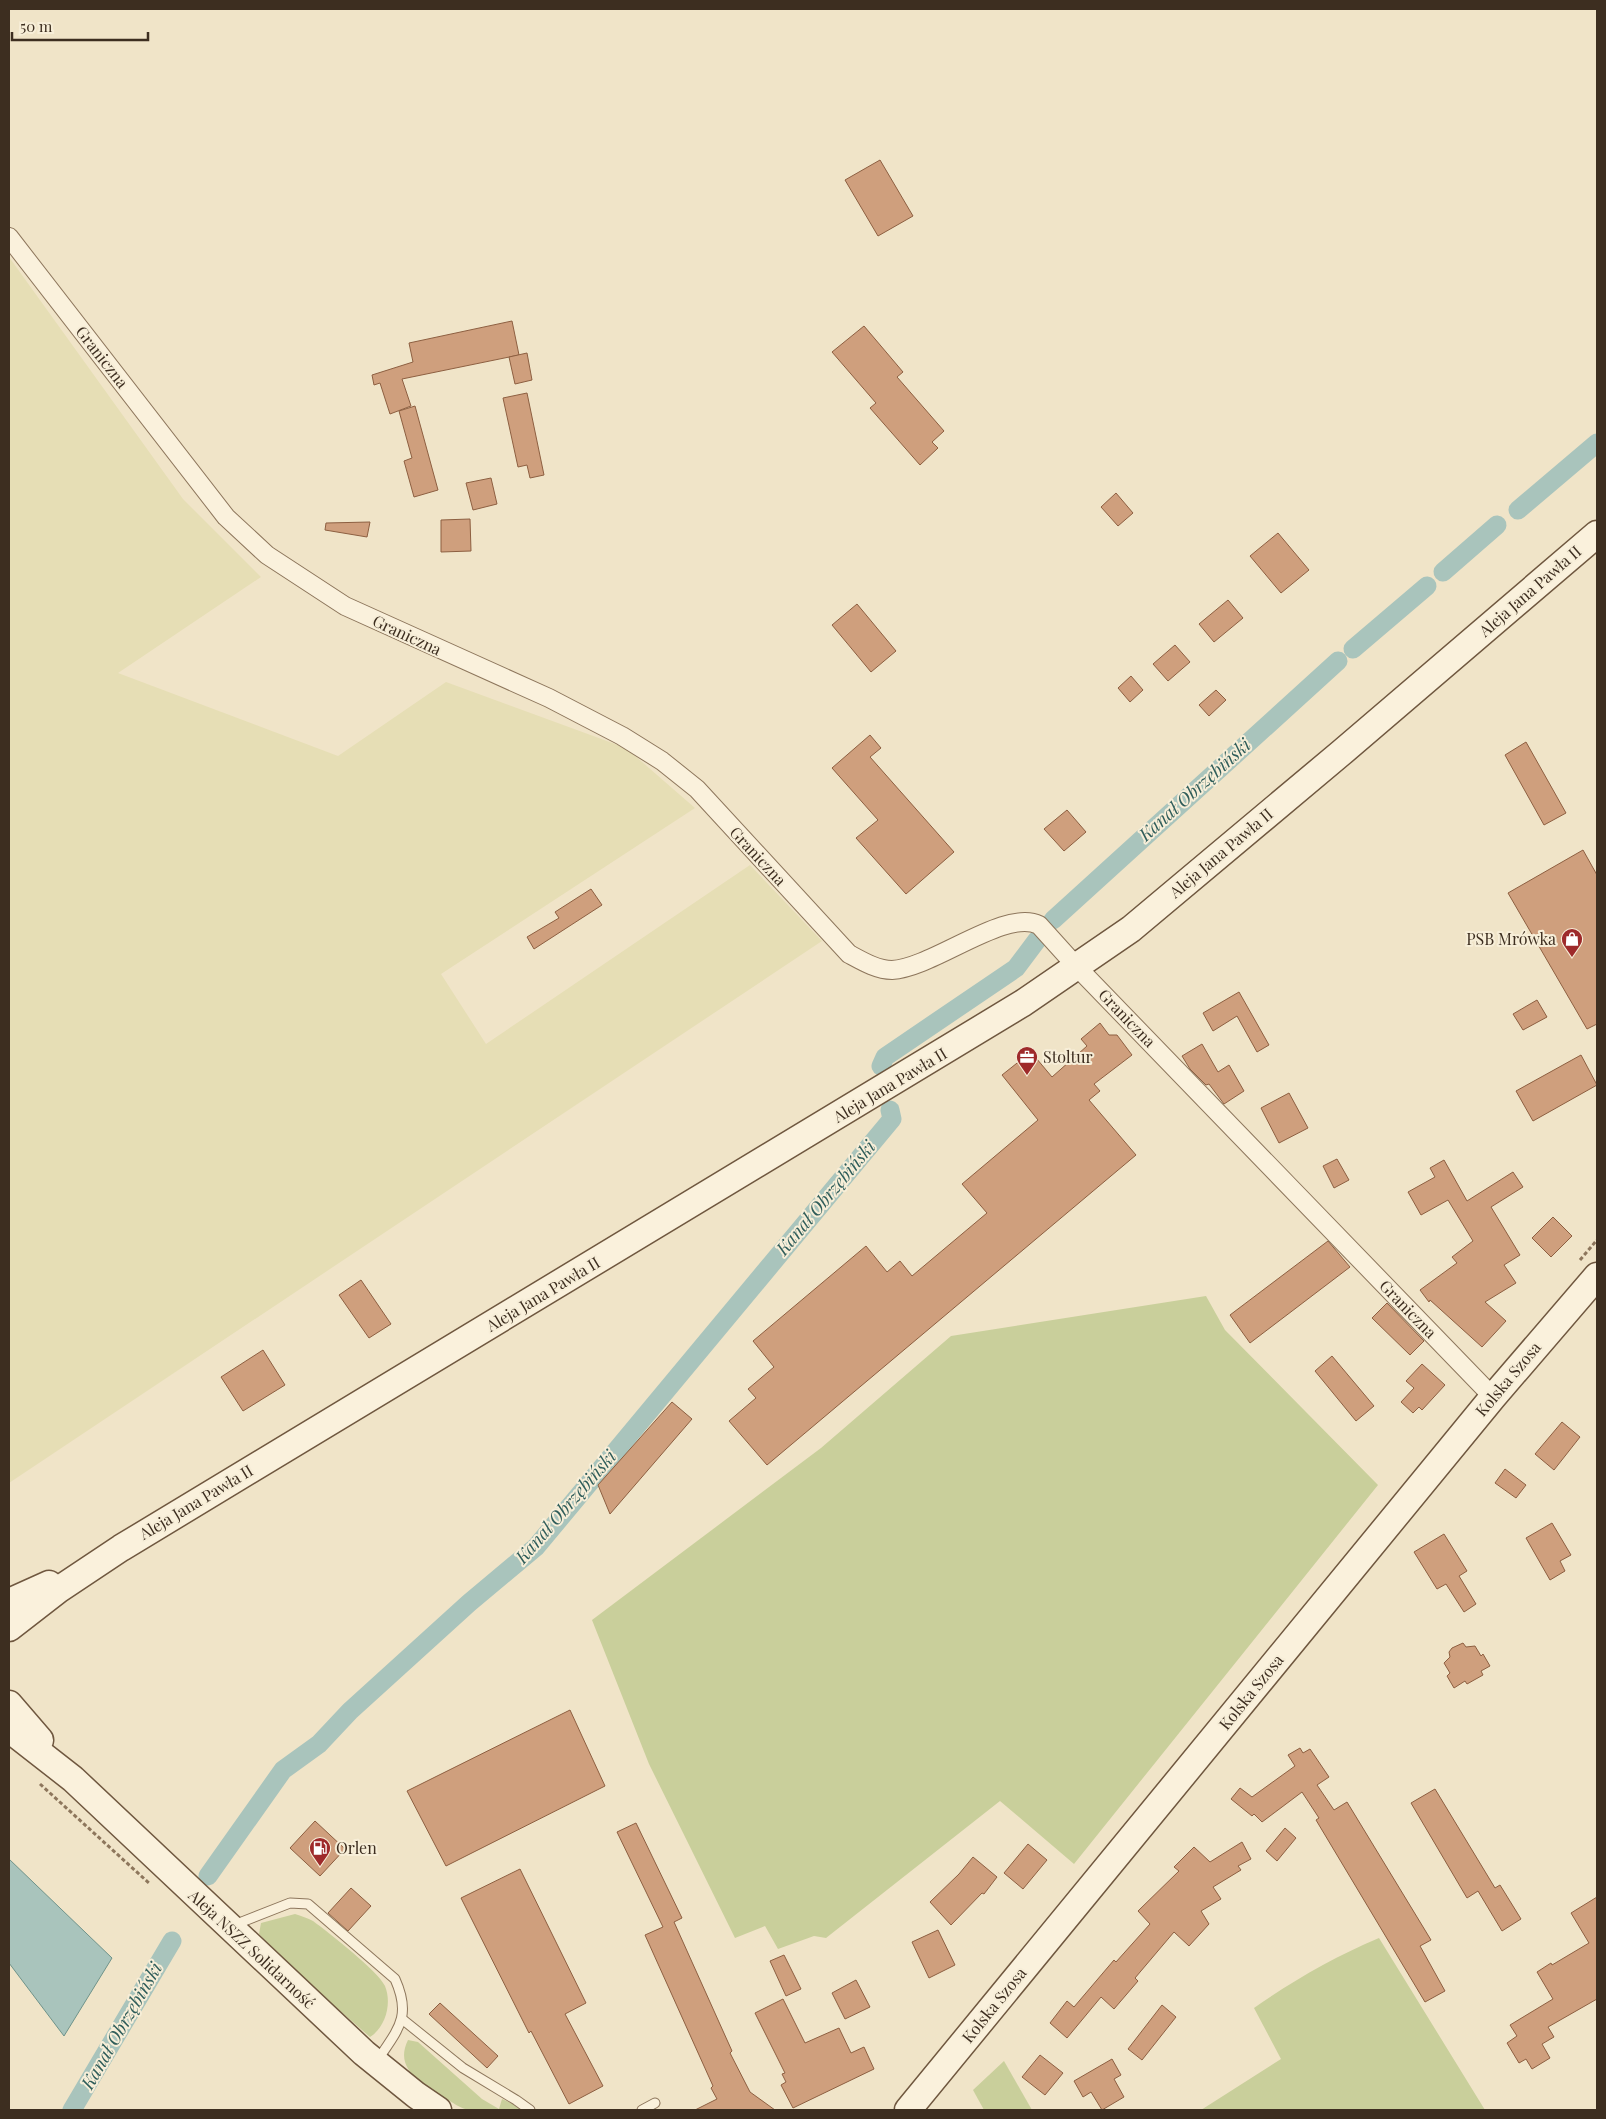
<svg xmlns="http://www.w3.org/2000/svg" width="1606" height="2119" viewBox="0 0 1606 2119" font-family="'Playfair Display',serif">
<rect width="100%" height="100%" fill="#f0e4c8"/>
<polygon fill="#e6deb5" points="9,257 183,499 261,577 118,673 338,756 446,682 626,748 695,808 441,974 486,1044 750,865 822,941 9,1483"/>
<g fill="#c9cf9b">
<polygon points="1206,1296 1225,1330 1378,1485 1074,1864 1000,1801 826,1938 814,1936 778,1949 765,1926 735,1938 649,1764 592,1620 821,1448 951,1336"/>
<path d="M295 1914C301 1916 308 1918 313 1921 328 1932 378 1971 385 1986 392 2003 386 2027 370 2037L298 1974 259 1934 261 1923Z"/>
<path d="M1379 1938 1485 2110H1201L1281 2059 1254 2008C1294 1980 1334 1957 1379 1938Z"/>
<path d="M408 2040 418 2042 482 2099 499 2109 502 2099 520 2107 523 2110C505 2110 486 2112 469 2110 461 2109 452 2102 445 2098 424 2085 393 2070 408 2040Z"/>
<polygon points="1004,2061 1032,2110 984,2110 973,2090"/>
</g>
<polygon fill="#a9c4bc" stroke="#6f938a" points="9,1859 112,1958 64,2036 9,1963"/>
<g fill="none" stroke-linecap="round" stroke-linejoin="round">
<g stroke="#a9c4bc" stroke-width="19">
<polyline points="1518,510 1597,443"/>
<polyline points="1443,572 1497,525"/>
<polyline points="1353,649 1427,586"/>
<polyline points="1053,920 1338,661"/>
<polyline points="881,1066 885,1057 1016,968 1037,940"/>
<polyline points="208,1876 283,1770 319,1744 350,1711 469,1603 536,1547 892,1119 890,1110"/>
<polyline points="72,2110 172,1941"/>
</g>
</g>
<g fill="#cf9f7d" stroke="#8d5f41">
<polygon points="880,160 913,216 878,236 845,180"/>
<polygon points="512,321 519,355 402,379 411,406 390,414 380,383 374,385 372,375 413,362 409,343"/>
<polygon points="864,326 903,372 897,377 944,431 932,442 938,448 920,465 870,408 876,403 832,352"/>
<polygon points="527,353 532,380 515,384 509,357"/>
<polygon points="527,393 544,475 530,478 527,465 518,467 503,398"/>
<polygon points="415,406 438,490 414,497 404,461 412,458 399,411"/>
<polygon points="491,478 497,504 473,510 466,483"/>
<polygon points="1116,493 1133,513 1118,526 1101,507"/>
<polygon points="470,519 471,551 441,552 441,520"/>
<polygon points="370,522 367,537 325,530 326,523"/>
<polygon points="1278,533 1309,570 1281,593 1250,556"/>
<polygon points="1228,600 1243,618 1214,642 1199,624"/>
<polygon points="857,604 896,651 871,672 832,625"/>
<polygon points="1175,645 1190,662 1168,681 1153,664"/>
<polygon points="1131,676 1143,690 1130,702 1118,688"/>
<polygon points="1216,690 1226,700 1209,716 1199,705"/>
<polygon points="870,735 881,748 870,757 954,852 906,894 856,838 878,820 832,768"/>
<polygon points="1526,742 1566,813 1544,825 1505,755"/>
<polygon points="1067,810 1086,832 1064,851 1044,829"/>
<polygon points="1583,850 1597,875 1597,1024 1587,1029 1508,893"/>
<polygon points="591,889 602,905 534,949 527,937 559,918 555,912"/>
<polygon points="1239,992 1269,1045 1257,1052 1237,1016 1213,1031 1203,1013"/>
<polygon points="1537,1000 1547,1017 1523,1030 1513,1014"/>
<polygon points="1100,1023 1109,1035 1117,1035 1132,1055 1094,1084 1100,1091 1089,1100 1136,1155 767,1465 729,1421 756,1398 748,1389 774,1367 753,1341 866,1246 887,1272 900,1261 912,1276 987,1213 962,1184 1038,1120 1002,1075 1031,1052 1052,1077 1087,1046 1081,1039"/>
<polygon points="1202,1044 1218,1072 1229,1065 1244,1091 1224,1104 1209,1084 1206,1085 1190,1069 1182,1056"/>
<polygon points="1581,1055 1597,1085 1533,1121 1516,1091"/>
<polygon points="1289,1093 1308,1128 1279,1143 1261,1108"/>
<polygon points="1337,1159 1349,1180 1334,1188 1323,1166"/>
<polygon points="1444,1160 1467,1201 1513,1172 1523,1187 1491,1207 1520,1255 1504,1265 1516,1283 1485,1302 1506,1321 1482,1347 1430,1300 1429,1302 1420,1290 1457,1263 1452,1257 1473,1241 1448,1200 1421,1215 1408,1192 1435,1177 1430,1168"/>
<polygon points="1553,1217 1572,1236 1551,1257 1532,1238"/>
<polygon points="1328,1241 1350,1267 1250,1343 1230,1315"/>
<polygon points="361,1280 391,1324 369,1338 339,1295"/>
<polygon points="1387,1303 1424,1341 1410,1355 1372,1318"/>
<polygon points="263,1350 285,1385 243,1411 221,1377"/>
<polygon points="1332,1356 1374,1406 1356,1421 1315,1371"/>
<polygon points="1422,1364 1445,1385 1422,1410 1419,1407 1413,1413 1401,1402 1414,1388 1406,1381"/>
<polygon points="672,1402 692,1419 610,1514 598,1485"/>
<polygon points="1562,1422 1580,1437 1554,1470 1535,1454"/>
<polygon points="1505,1469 1526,1485 1516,1498 1495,1483"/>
<polygon points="1552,1523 1571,1555 1560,1561 1565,1571 1550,1580 1526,1538"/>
<polygon points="1444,1534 1467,1571 1459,1576 1476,1604 1464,1612 1446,1584 1437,1589 1414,1552"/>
<polygon points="1463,1643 1466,1647 1475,1646 1481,1656 1483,1654 1490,1666 1481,1671 1483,1675 1467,1684 1465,1681 1454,1688 1447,1676 1450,1673 1444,1663 1450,1657 1449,1652 1452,1648"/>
<polygon points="570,1710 605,1786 446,1866 407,1791"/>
<polygon points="1300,1748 1303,1753 1310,1749 1329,1777 1317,1785 1334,1810 1347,1802 1431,1940 1420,1946 1445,1991 1425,2002 1316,1820 1319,1818 1302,1792 1262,1822 1254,1814 1252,1816 1231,1799 1240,1788 1252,1797 1295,1766 1288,1755"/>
<polygon points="1435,1789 1495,1888 1500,1885 1521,1919 1502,1931 1478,1891 1467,1898 1411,1803"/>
<polygon points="315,1821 345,1849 320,1876 290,1848"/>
<polygon points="636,1823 682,1918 674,1922 732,2051 730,2053 750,2092 775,2110 695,2110 717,2099 711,2088 713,2086 645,1935 663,1927 617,1832"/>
<polygon points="1285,1828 1296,1838 1277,1861 1266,1851"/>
<polygon points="1242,1842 1251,1859 1238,1866 1241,1870 1213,1887 1221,1899 1201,1911 1209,1924 1189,1946 1174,1932 1135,1978 1138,1981 1114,2009 1101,1997 1067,2038 1050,2023 1067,2001 1074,2007 1114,1960 1116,1962 1150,1924 1138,1911 1179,1871 1174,1867 1194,1847 1210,1862"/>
<polygon points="1028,1844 1047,1860 1023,1889 1004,1873"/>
<polygon points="973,1857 997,1877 984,1894 982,1893 951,1925 930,1902 959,1874"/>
<polygon points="520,1869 586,2003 565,2014 603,2086 569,2104 531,2031 529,2033 461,1898"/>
<polygon points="351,1888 371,1906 348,1931 328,1913"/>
<polygon points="1597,1897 1597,1999 1548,2027 1554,2037 1542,2044 1550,2058 1532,2069 1526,2059 1519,2063 1507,2043 1517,2036 1510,2025 1553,1999 1537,1972 1551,1963 1552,1965 1589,1943 1571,1913"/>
<polygon points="938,1930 955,1965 929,1978 912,1942"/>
<polygon points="784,1955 801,1989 786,1996 770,1961"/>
<polygon points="856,1980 870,2007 845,2019 832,1993"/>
<polygon points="783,1999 805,2043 839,2028 851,2053 864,2047 874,2069 793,2108 781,2085 786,2082 782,2074 785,2073 755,2013"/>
<polygon points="440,2003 498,2056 487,2068 429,2014"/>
<polygon points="1162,2005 1176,2017 1142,2060 1128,2049"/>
<polygon points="1040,2055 1063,2073 1045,2095 1022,2077"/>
<polygon points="1112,2059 1121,2075 1114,2079 1124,2097 1102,2110 1091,2092 1083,2097 1074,2081"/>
</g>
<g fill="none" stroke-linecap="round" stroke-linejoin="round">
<g stroke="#8d765c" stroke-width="11">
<g id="lane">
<path d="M234 1925 290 1903 308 1904 395 1979C412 2017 398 2029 377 2061"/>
<polyline points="402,2019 463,2068 516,2100 530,2110"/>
<polyline points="642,2110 655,2103"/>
</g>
</g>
<g stroke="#8d765c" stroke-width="20">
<path id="street" d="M9 237 226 517 267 555 345 606 549 698 622 736 662 761 697 789 849 954C862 961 877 970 892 970 933 968 1005 908 1039 925L1076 966 1493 1397"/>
</g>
<g stroke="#6f573f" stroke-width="29">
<g id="secondary">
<polyline points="9,1602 49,1584"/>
<polyline points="9,1628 58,1590 121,1548 1023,1003 1131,929 1341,753 1597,534"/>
<polyline points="9,1704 40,1740"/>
<polyline points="9,1729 73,1779 364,2053 416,2095 438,2110"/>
<polyline points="908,2110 1493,1397 1597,1276"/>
</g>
</g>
<g stroke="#8d765c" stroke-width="3" stroke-dasharray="4 2.5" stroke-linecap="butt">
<polyline points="1580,1260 1597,1240"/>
<polyline points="40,1784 150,1884"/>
</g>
<use href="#lane" stroke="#faf1dc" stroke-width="9"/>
<use href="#street" stroke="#faf1dc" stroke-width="18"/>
<use href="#secondary" stroke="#faf1dc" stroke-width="26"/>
</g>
<defs>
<g id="shop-pin" transform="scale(1.125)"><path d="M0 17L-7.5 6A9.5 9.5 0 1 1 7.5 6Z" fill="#9e2a2b" stroke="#f7eed8"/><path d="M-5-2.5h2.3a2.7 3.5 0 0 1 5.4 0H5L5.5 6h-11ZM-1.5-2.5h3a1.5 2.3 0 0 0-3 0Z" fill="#fff"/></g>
<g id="office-pin" transform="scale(1.125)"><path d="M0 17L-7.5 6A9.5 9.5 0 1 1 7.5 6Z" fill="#9e2a2b" stroke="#f7eed8"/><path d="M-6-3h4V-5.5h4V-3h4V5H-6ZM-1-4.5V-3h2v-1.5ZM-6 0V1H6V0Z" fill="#fff"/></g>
<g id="fuel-pin" transform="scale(1.125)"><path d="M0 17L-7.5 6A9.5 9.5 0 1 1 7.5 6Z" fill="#9e2a2b" stroke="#f7eed8"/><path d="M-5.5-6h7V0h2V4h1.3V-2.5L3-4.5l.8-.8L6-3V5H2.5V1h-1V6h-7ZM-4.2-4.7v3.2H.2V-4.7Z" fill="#fff"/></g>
</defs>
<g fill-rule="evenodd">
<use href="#shop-pin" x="1572" y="939"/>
<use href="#office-pin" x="1027" y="1057"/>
<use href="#fuel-pin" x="320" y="1848"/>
</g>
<g text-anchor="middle" stroke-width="4" stroke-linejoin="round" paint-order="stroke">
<g font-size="16" fill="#3d2e20" stroke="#f7eed8">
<text transform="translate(102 357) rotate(52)" y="6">Graniczna</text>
<text transform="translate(1530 591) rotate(-41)" y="6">Aleja Jana Pawła II</text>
<text transform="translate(407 635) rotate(25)" y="6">Graniczna</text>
<text transform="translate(1221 853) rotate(-40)" y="6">Aleja Jana Pawła II</text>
<text transform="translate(758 856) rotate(47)" y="6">Graniczna</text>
<text transform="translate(1127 1018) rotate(46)" y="6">Graniczna</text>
<text transform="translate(890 1085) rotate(-31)" y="6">Aleja Jana Pawła II</text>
<text transform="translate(543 1294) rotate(-31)" y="6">Aleja Jana Pawła II</text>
<text transform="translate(1408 1309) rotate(46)" y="6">Graniczna</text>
<text transform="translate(1508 1379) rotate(-50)" y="6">Kolska Szosa</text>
<text transform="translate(196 1502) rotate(-31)" y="6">Aleja Jana Pawła II</text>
<text transform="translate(1251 1692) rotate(-51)" y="6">Kolska Szosa</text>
<text transform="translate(252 1949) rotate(43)" y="6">Aleja NSZZ Solidarność</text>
<text transform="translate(994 2005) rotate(-51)" y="6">Kolska Szosa</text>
</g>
<g font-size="16" fill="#3d2e20" stroke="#f7eed8" text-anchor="start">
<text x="1556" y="945" text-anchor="end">PSB Mrówka</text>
<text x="1043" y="1063">Stoltur</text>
<text x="336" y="1854">Orlen</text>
</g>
<g font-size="18" font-style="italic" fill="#2f5d5a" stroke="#f7eed8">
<text transform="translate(1195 790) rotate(-42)" y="6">Kanał Obrzębiński</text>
<text transform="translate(826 1198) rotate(-50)" y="6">Kanał Obrzębiński</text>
<text transform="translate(566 1507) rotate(-49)" y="6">Kanał Obrzębiński</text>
<text transform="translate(122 2026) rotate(-60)" y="6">Kanał Obrzębiński</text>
</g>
</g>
<rect width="1606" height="2119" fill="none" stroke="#3d2e20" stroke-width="20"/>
<path d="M12 32v8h136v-8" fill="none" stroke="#3d2e20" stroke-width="2.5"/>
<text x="20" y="32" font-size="15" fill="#3d2e20" stroke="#f7eed8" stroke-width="4" paint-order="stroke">50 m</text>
</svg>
